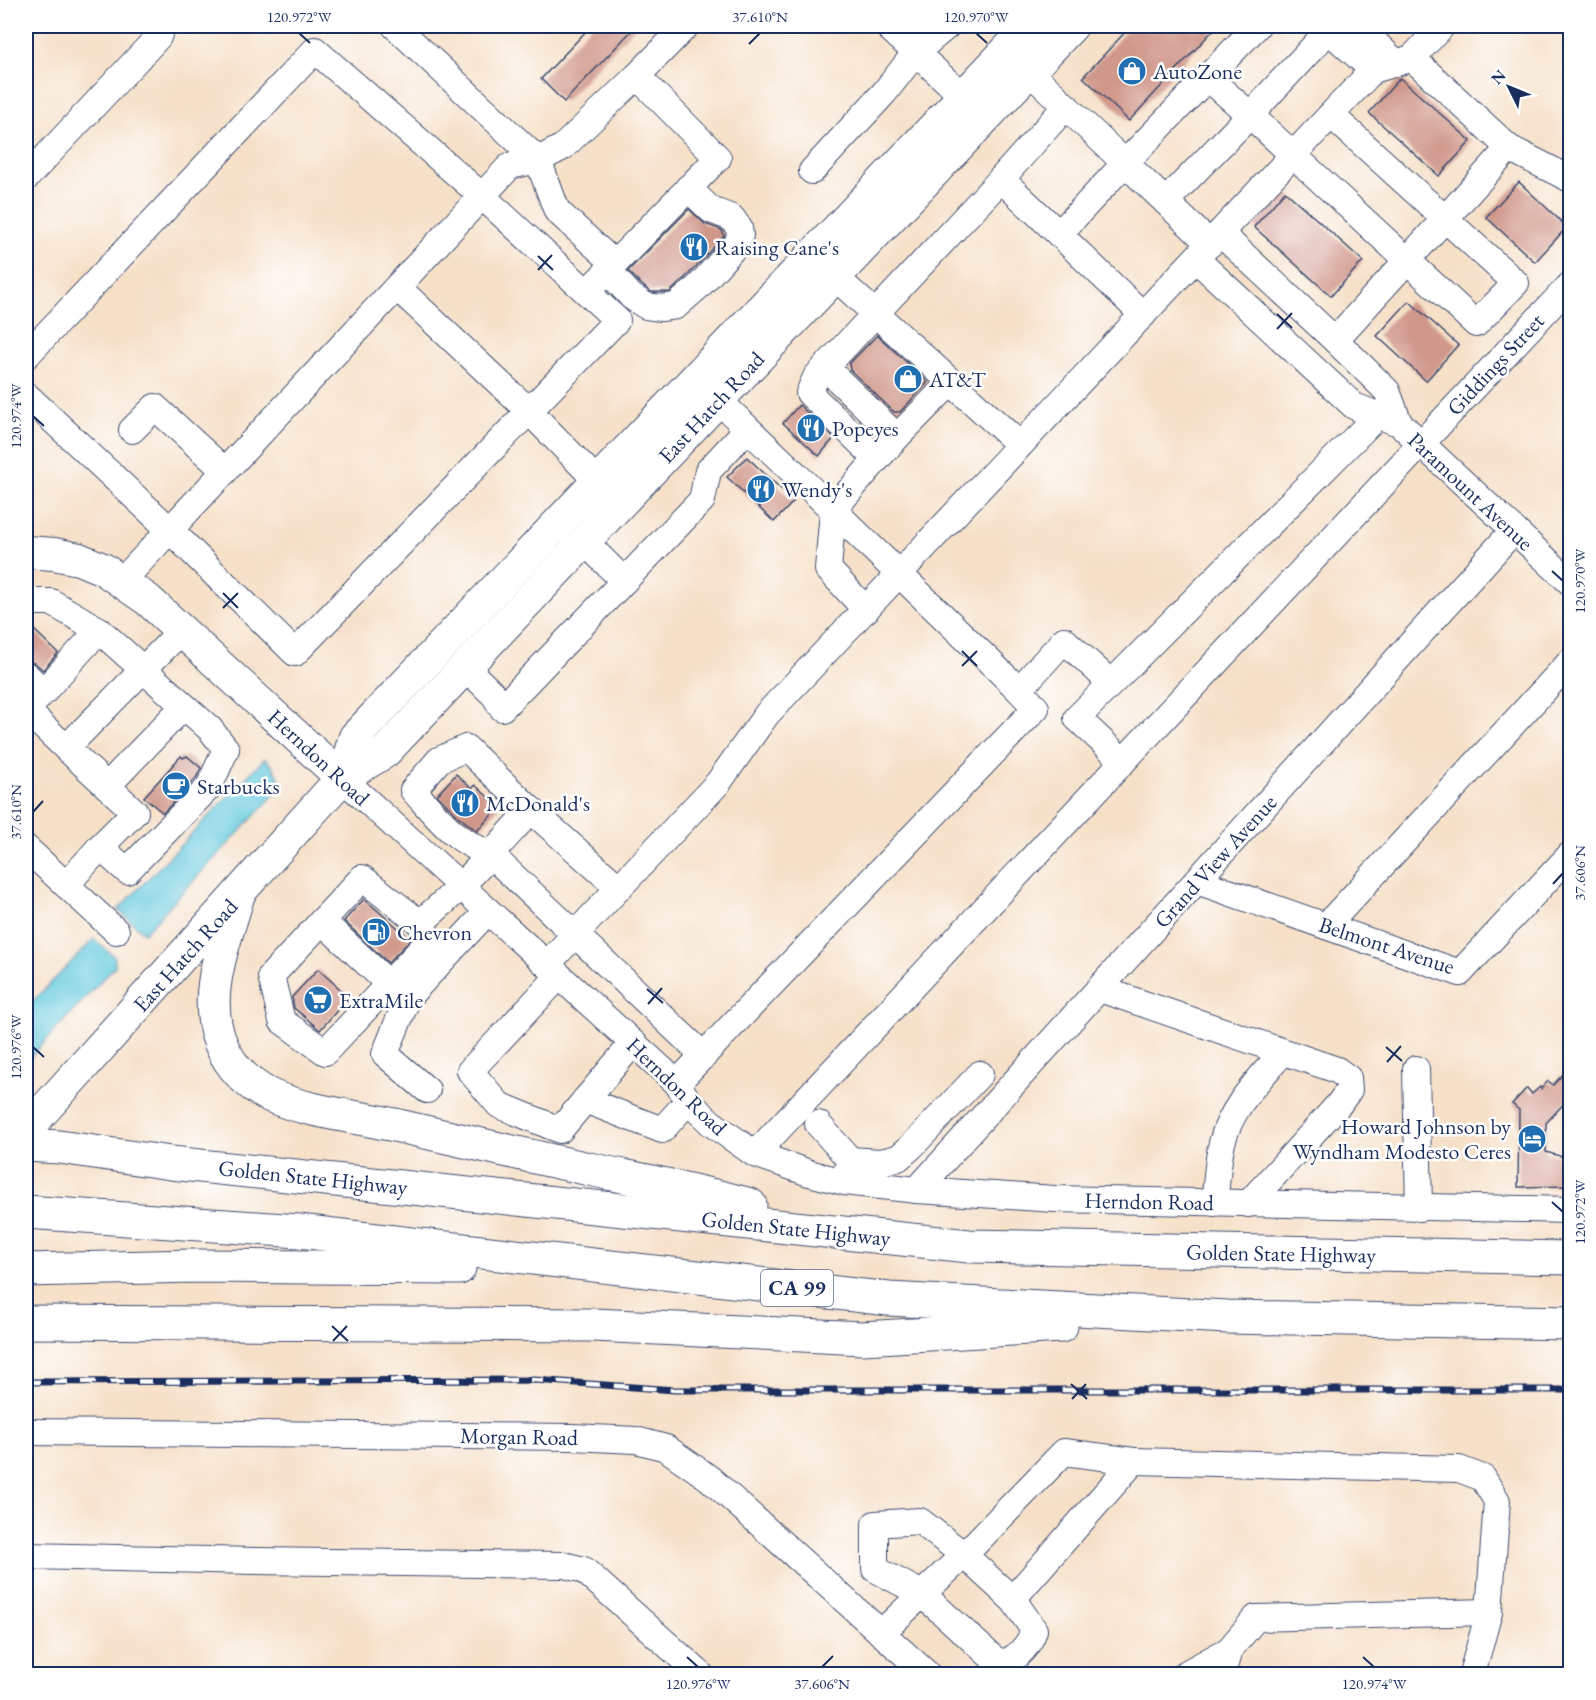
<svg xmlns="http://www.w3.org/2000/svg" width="1596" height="1700" viewBox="0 0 1596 1700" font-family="'EB Garamond',serif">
<rect width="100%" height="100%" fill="#fff"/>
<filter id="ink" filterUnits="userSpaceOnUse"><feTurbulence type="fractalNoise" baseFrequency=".0167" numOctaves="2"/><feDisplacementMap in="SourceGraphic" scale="12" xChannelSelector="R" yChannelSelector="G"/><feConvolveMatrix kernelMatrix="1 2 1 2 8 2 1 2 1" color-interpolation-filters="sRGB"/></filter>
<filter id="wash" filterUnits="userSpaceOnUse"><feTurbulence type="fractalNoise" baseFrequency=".008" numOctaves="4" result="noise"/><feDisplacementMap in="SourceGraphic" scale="24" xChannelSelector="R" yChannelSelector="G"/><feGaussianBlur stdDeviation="1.35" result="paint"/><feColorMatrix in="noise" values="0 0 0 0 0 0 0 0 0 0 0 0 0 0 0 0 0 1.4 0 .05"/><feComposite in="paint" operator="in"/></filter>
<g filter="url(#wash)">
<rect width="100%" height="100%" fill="#f6e0c8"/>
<g fill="#5fc7db" stroke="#3d7b9c" stroke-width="1.5">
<polygon points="265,758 273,767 280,779 277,792 144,933 118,910"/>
<polygon points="94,939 115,957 115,966 26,1062 26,1008"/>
</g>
<g id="blocks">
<g fill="#d0988b">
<polygon points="591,26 636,26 564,102 541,79"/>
<polygon points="1131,26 1217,26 1129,121 1083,77"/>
<polygon points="1400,78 1471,141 1439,176 1369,113"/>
<polygon points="1519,182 1567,227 1535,262 1486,217"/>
<polygon points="1285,191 1363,261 1331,296 1254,227"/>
<polygon points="689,209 705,224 722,230 724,236 688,275 670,292 651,292 642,285 628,271"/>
<polygon points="1409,301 1458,345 1426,381 1377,336"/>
<polygon points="877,335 928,382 900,412 894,412 850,370 849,364"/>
<polygon points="799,405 834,438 819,456 783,423"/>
<polygon points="747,457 794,501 774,522 727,477"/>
<polygon points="26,622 58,653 43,670 36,664 26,660"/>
<polygon points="181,756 183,758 187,756 201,768 196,778 163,813 144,797"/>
<polygon points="456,774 472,789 475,785 499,807 477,831 458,816 437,795"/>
<polygon points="364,899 411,939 388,963 344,921"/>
<polygon points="318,969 349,997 320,1030 294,1008 292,997"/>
<polygon points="1570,1067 1570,1097 1546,1123 1546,1152 1570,1159 1570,1186 1518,1187 1519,1110 1512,1104 1527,1088 1532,1094 1540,1087 1541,1089 1548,1081 1553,1085"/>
</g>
</g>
</g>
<g filter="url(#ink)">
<use href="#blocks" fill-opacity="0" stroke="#3c4a6e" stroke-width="1.5"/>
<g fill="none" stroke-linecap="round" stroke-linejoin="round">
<g stroke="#3c4a6e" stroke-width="28">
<g id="minor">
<polyline points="395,26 538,160 557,211 615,264"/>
<polyline points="887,26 963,96"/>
<polyline points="1358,26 1396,63"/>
<polyline points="1329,30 1250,115 1476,324 1516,283 1331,115"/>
<polyline points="1412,58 1509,148"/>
<polyline points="1373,70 1412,58 1442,26"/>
<polyline points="1029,71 1125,163 1059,234 1001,179 1066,106"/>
<polyline points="812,171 884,93 916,52 947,26"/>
<polyline points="26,178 158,37 162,26"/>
<polyline points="1166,201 1250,115 1207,77"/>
<polyline points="1220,233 1335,340 1509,148 1570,179"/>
<polyline points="1059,234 1143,315"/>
<polyline points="1210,244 1125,163 1257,26"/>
<polyline points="1196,259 1354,406 1393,421"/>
<polyline points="608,271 632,297 646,306 661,308 676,306 699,286 737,244 740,235 739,228 732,218 711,210 688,188"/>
<polyline points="397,287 529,411 597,481"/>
<polyline points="587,292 718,158 637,76 686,26"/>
<polyline points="1335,340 1387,391 1399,423 1570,582"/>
<polyline points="26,356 315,50 482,196 617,320 295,653 170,530 26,395"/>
<polyline points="825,367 897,437 951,382 834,276"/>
<polyline points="951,382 1020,445"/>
<polyline points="718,400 833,510 877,459"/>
<polyline points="132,430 155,407 225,471"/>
<polyline points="897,437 877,459 809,393 816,377 1001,179"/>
<polyline points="584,541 624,581"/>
<polyline points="122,581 510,166 538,160 563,147 637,76"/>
<polyline points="26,602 51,602 99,630 210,729 226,749 209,787 127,871 100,847 135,812 66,748"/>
<polyline points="866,610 828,569 833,510 1019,690 1064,640 1111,683"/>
<polyline points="465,667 494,695 502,708 702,500 708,471 747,429"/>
<polyline points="26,675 44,692"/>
<polyline points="26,710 66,748 181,631"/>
<polyline points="26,711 99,630"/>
<polyline points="1123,761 1077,718 1378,415"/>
<polyline points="342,778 677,1083 688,1101 711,1123 755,1154 809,1173 844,1182 917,1190 1055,1199 1570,1210"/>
<polyline points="107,786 184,706"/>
<polyline points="531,810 619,888"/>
<polyline points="26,848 116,931"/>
<polyline points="1197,881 1460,973 1570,855"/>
<polyline points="66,885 100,847"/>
<polyline points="322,921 389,984"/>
<path d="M420 923 430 940 325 1052 282 1021 271 976 362 878 420 923C434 911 448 899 461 886 485 861 508 835 531 810L466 748 439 760 413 790C438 818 454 840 490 854L704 1056"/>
<polyline points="1326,926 1570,662"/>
<polyline points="547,964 718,783 767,714 1373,70 1324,26"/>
<polyline points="559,976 470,1071 499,1105 560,1130 633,1043"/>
<polyline points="1100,989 1337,1070 1348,1078 1349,1090 1339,1104 1248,1204"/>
<polyline points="1416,1069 1419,1208"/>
<polyline points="677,1083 1036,708 1019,690"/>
<polyline points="427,1090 385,1054 408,997 488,911"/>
<polyline points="585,1100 662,1130 688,1101"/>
<polyline points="818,1124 850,1160 846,1175"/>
<polyline points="755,1154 1570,285"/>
<polyline points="850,1160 880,1162 898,1158 911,1147 980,1074"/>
<polyline points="917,1190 1513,531"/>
<path d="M1214 1203C1217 1183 1217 1162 1222 1143 1231 1106 1259 1080 1283 1052"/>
<polyline points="26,1432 572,1437 636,1440 666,1448 686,1462 709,1478 927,1674"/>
<polyline points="26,1556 255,1561 564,1565 584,1570 700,1674"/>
<polyline points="1014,1601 964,1555 922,1594 875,1569 875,1524 920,1521 964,1555 1064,1452 1134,1461"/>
<path d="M881 1633 922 1594 994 1659 1003 1663C1017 1659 1030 1644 1034 1630L1014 1601 1017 1594 1134 1461 1459 1469 1483 1478 1497 1501 1489 1612 1472 1674"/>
<polyline points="1185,1674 1229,1650"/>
<polyline points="1222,1674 1229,1650 1256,1618 1489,1612"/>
</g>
</g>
<g stroke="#3c4a6e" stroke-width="34">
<g id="major">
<polyline points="26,552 54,554 79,559 103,569 148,600 342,778"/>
<polyline points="342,778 355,737 1030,26"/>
<polyline points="26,1130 342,778 385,752 1072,26"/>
</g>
</g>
<g stroke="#3c4a6e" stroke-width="35">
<g id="highway">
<path d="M238 895C223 949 195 1009 230 1061 241 1077 254 1088 271 1096 311 1113 357 1116 399 1126 464 1141 529 1156 594 1170 646 1181 699 1191 750 1205"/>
<polyline points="26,1145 59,1147 171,1163 969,1246 1570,1258"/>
<polyline points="26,1212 299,1231 889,1299 1228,1317 1570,1323"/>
<polyline points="26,1270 194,1266 459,1268"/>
<polyline points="26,1322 594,1325 863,1338 1061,1326"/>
</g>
</g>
<use href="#minor" stroke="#fff" stroke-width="26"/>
<use href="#major" stroke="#fff" stroke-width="32"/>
<use href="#highway" stroke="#fff" stroke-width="33"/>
<g stroke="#1b2f5e" stroke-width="7">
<polyline id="rail" points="26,1382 534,1380 675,1390 1570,1390"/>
</g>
<use href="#rail" stroke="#fff" stroke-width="4.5" stroke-dasharray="14" stroke-linecap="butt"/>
</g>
</g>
<path fill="none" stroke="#1b2f5e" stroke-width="2" d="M299 33 310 43M976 33 987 43M749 44 760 33M538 256 553 270M538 270 552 255M1277 314 1292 328M1277 329 1292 313M33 416 44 426M1552 571 1563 581M223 593 238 608M223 608 238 593M962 651 977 666M962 666 977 651M33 812 43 801M1553 884 1563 873M647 989 663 1003M648 1004 662 988M33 1047 44 1057M1386 1047 1402 1061M1387 1062 1401 1046M1552 1202 1563 1212M332 1326 348 1341M333 1341 347 1326M1071 1384 1087 1399M1072 1399 1086 1384M687 1657 698 1667M1363 1657 1374 1667M822 1667 833 1656"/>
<defs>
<g id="shop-disc" transform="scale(1.5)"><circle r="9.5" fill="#1f6fb2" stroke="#fff"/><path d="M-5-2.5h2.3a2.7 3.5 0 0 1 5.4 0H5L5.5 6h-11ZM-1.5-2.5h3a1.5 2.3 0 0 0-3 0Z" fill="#fff"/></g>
<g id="restaurant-disc" transform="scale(1.5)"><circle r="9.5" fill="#1f6fb2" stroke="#fff"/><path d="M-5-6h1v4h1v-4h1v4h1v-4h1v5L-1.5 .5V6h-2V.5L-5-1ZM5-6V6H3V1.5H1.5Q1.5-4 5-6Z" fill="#fff"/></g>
<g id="cafe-disc" transform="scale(1.5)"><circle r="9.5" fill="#1f6fb2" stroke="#fff"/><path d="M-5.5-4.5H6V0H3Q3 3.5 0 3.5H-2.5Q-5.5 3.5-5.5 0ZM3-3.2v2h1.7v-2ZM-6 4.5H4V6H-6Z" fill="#fff"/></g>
<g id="fuel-disc" transform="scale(1.5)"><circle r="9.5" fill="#1f6fb2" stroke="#fff"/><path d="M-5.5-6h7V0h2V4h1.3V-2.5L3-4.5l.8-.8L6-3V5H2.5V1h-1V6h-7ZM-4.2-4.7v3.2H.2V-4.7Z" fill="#fff"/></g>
<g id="supermarket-disc" transform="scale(1.5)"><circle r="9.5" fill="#1f6fb2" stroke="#fff"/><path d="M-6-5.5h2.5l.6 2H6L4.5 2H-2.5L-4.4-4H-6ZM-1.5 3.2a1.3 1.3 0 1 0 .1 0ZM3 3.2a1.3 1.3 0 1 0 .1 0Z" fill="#fff"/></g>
<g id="hotel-disc" transform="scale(1.5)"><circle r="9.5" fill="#1f6fb2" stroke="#fff"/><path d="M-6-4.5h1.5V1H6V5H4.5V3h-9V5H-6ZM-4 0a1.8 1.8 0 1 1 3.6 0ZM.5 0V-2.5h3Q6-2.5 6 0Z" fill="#fff"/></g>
</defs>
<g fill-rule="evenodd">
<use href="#shop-disc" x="1132" y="71"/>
<use href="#restaurant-disc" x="694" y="247"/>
<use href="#shop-disc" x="908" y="379"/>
<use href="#restaurant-disc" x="811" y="428"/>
<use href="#restaurant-disc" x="761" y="489"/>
<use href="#cafe-disc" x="176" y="786"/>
<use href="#restaurant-disc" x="465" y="803"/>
<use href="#fuel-disc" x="376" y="932"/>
<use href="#supermarket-disc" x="318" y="1000"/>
<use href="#hotel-disc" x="1532" y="1139"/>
</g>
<g text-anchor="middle" stroke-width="5" stroke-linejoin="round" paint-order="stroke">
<rect fill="#fff" stroke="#5f6d8e" stroke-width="1.5" x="761" y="1270" width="72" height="36" rx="4.5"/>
<g font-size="21" font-weight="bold" fill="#1b2f5e">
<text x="797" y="1295">CA 99</text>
</g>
<g font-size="22" fill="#1b2f5e" stroke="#fff" text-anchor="start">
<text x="1153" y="79">AutoZone</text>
<text x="715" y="255">Raising Cane's</text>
<text x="929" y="387">AT&amp;T</text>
<text x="832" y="436">Popeyes</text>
<text x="782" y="497">Wendy's</text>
<text x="197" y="794">Starbucks</text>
<text x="486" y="811">McDonald's</text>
<text x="397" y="940">Chevron</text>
<text x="339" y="1008">ExtraMile</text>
<text x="1511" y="1134" text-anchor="end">Howard Johnson by<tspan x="1511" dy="25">Wyndham Modesto Ceres</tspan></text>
</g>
<g font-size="22" fill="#1b2f5e" stroke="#fff">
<text transform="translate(1495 364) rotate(-47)" y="8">Giddings Street</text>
<text transform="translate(711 407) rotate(-47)" y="8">East Hatch Road</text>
<text transform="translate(1471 491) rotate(43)" y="8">Paramount Avenue</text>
<text transform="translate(319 757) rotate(43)" y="8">Herndon Road</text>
<text transform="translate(1215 861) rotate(-48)" y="8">Grand View Avenue</text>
<text transform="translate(1387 945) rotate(18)" y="8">Belmont Avenue</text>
<text transform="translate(185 955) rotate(-48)" y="8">East Hatch Road</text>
<text transform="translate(677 1086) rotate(44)" y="8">Herndon Road</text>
<text transform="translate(313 1177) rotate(6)" y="8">Golden State Highway</text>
<text transform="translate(1149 1201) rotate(1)" y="8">Herndon Road</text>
<text transform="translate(796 1228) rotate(6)" y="8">Golden State Highway</text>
<text transform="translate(1281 1253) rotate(1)" y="8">Golden State Highway</text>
<text transform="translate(519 1436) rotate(1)" y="8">Morgan Road</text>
</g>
</g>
<rect width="1596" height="1700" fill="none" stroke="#fff" stroke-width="66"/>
<g transform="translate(1509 87) rotate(313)" stroke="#ffffff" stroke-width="4.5" paint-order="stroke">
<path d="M0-4.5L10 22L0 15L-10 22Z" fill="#1b2f5e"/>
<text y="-9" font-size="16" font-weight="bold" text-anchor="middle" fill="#1b2f5e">N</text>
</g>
<rect x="33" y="33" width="1530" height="1634" fill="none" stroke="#1b2f5e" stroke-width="2"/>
<g font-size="15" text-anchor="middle" fill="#1b2f5e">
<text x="299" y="22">120.972°W</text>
<text x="760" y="22">37.610°N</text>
<text x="976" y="22">120.970°W</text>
<text transform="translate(16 416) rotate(-90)" y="5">120.974°W</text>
<text transform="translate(1580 581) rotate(-90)" y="5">120.970°W</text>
<text transform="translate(16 812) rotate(-90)" y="5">37.610°N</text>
<text transform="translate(1580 873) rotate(-90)" y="5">37.606°N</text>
<text transform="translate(16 1047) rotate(-90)" y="5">120.976°W</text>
<text transform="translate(1580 1212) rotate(-90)" y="5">120.972°W</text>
<text x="698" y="1689">120.976°W</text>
<text x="822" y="1689">37.606°N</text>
<text x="1374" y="1689">120.974°W</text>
</g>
</svg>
